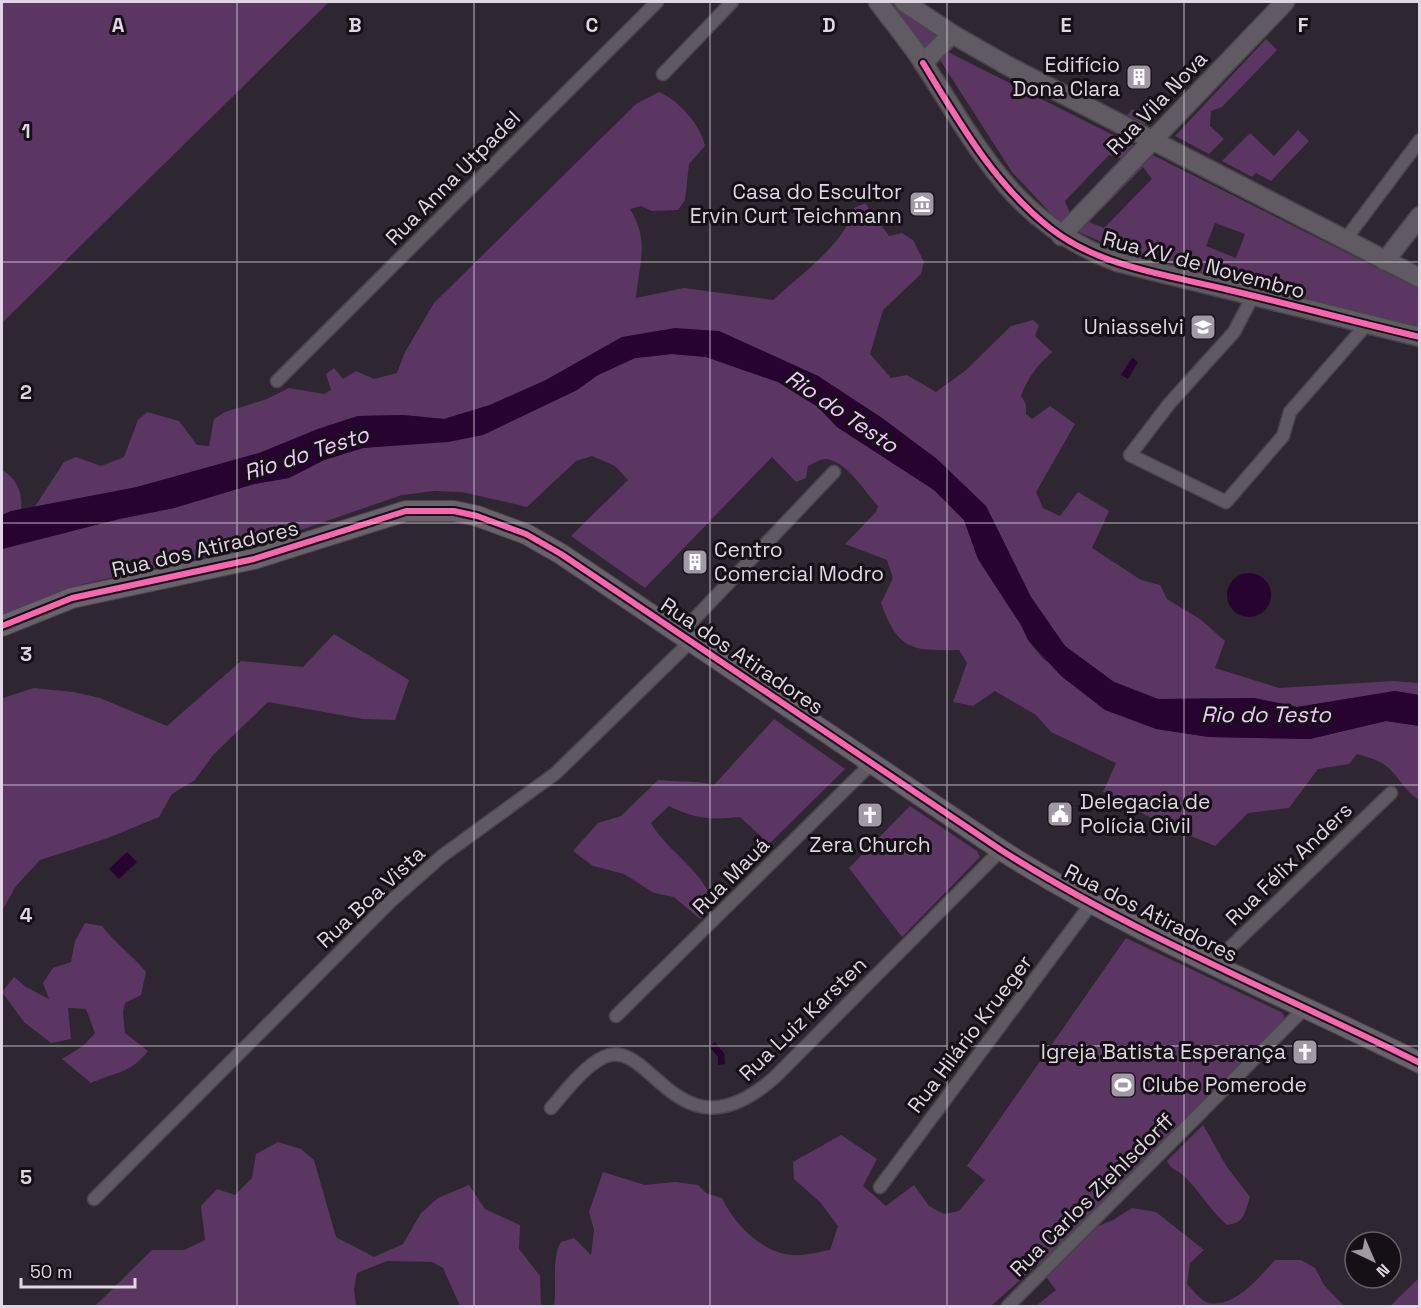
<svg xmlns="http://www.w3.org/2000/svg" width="1421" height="1308" viewBox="0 0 1421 1308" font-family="'Space Grotesk',sans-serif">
<rect width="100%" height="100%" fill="#2e2630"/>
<g fill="#5b3663" fill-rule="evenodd">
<polygon points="2,2 329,2 2,323"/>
<polygon points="886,2 892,2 936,36 935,42 929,48 923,47"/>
<polygon points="1266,39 1277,50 1222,107 1211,111 1210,126 1224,139 1209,154 1175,136"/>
<path d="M948 52 1419 289V329L1122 251 1074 230 1055 218 1012 172 940 60ZM1109 155 1123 159 1070 213 1065 201ZM1143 167 1152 179 1104 228 1089 222ZM1215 223 1245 234 1236 258 1206 246Z"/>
<path d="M659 92C678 100 701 125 705 146L689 164 685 200 678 210 652 211 641 206 630 209C650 240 639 264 636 298L684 288 773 300C798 277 847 242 854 208L865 203 889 236 902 233 913 240 924 262 921 274 883 310 870 354 891 378 907 375 936 392 965 371 1011 326 1033 320 1039 325 1035 336 1052 352C1037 366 1028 377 1021 396L1026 404V414L1032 419 1050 406 1075 424 1036 492 1043 508 1060 516 1078 492 1109 511 1092 548 1141 580 1160 585 1167 599 1200 619 1225 641 1215 668 1279 688 1393 681 1419 683V695L1395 691 1297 707 1254 698 1158 699 1114 682 1065 646 1031 597 986 506 937 460 882 418 818 376 719 331 622 337 546 380 490 405 444 419 403 415 358 416 318 429 260 453 137 487 34 508 64 462 76 457 101 466 124 457 138 420 147 412 179 421 197 445 209 446 214 419 225 412 267 399 289 388 324 394 331 390 326 374 334 368 343 379 356 371 374 379 397 373 405 352 434 303 636 104Z"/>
<polygon points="1133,109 1144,119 1148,116 1153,121 1144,124 1127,115"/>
<polygon points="1298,130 1309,141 1271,181 1256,173 1252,177 1222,161 1250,133 1274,156"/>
<path d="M672 354 706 357 778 382 818 407 837 427 934 490 964 520 978 559 1021 625 1028 640 1043 659 1156 729 1209 737 1310 739 1386 721 1419 726V800C1404 791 1399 776 1385 765 1377 759 1366 757 1357 754L1349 764 1318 769 1289 808 1248 813 1215 846 1164 825 1103 792 1116 763 1051 732 1036 715 995 691 973 706 953 702 967 663 959 650C911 651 898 650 881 603L893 578 887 560 845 544 876 512 878 506C865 492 846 460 825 459 820 459 813 464 808 466L806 478 796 482 772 457 645 588 571 536 628 480 615 466 592 456 576 461 527 507 462 492 435 491 402 495 257 545 83 584 2 618V549L119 519 174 508 254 484 289 478 324 460 363 448 483 435 577 390 598 375 635 358Z"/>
<path d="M2 470C17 478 23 494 21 511L2 515Z"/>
<polygon points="334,634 409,680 395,720 363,719 268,702 213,755 195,780 172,794 159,817 108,838 40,860 16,886 2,911 3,698 34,688 73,692 100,698 167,726 241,661 303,667"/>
<path d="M774 719 845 769 769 844 740 817C711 820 695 819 669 806L651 823C667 852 708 873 713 907L700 919 674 897 654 893 624 874 593 866 573 851 598 823 621 816 658 780C677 782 696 780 714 785Z"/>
<polygon points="910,806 977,851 980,857 902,937 849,868"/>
<path d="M85 923 102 926C115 943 132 955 146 972L141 995 125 1003 123 1012 125 1033 148 1051C130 1074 115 1072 91 1083L62 1059 83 1046 95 1033 86 1009 68 1008 71 1039 51 1043 24 1022 2 992 14 977 26 987 49 999 43 983 53 968 71 962 75 941Z"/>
<path d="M1126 938 1283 1013 1285 1020 1075 1236 1113 1220 1132 1208 1156 1212 1204 1250 1190 1263 1187 1284C1193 1290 1200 1300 1208 1303 1236 1308 1259 1277 1275 1260H1301L1315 1268 1324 1285 1344 1306H1036L1056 1290 1037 1265 991 1306H554C557 1285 551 1260 561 1242L574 1238 591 1255 594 1230 589 1212 603 1172 645 1185 675 1182 698 1185 706 1193 722 1198C734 1224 762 1253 793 1255 804 1256 818 1252 830 1250L838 1226 820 1202 794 1179 793 1162 841 1135 877 1159 863 1186 886 1206 914 1185 929 1206 944 1214 959 1211 985 1180 967 1166Z"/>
<path d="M1203 1125 1227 1167 1250 1197C1245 1212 1245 1223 1227 1225 1211 1211 1200 1192 1185 1177 1178 1170 1171 1170 1167 1161Z"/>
<polygon points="278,1142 301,1149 314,1160 336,1237 374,1257 403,1244 421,1213 438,1198 469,1185 485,1209 520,1225 519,1249 540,1276 541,1306 460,1306 443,1268 432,1262 387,1261 357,1273 354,1289 356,1306 95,1306 152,1250 184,1250 205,1240 201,1206 217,1189 235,1195 252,1178 256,1154"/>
<polygon points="1419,1278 1419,1306 1390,1306"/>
</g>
<g fill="#27032f">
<polygon points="675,328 719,331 818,376 882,418 937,459 986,506 1031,597 1065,646 1114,682 1158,699 1254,698 1297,707 1395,691 1419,695 1419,726 1386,721 1310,739 1209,737 1156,729 1105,710 1061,676 1028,640 1021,625 978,559 964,520 934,490 837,427 818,407 778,382 706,357 672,354 635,358 598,375 577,390 483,435 448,442 363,448 324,460 289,478 254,484 174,508 119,519 2,549 2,515 11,511 137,487 259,453 318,429 358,416 403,415 444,419 490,405 546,380 622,337"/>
<polygon points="1132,358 1138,362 1128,379 1121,375"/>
<circle cx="1249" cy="595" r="22"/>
<polygon points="127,852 137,862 119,879 109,869"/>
<polygon points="715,1042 724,1053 725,1064 718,1065 718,1057 710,1047"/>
</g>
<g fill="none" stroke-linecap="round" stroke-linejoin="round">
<g stroke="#4a444c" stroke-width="15">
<g id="street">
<polyline points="663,74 732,2"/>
<polyline points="1345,240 1420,140"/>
<polyline points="1253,296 1234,332 1169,404 1130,455 1226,502 1283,436 1290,412 1367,324"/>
<polyline points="277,381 657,2"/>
<polyline points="680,634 834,472"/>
<polyline points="1213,964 1391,793"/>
<polyline points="616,1016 872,763"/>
<path d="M551 1108C566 1091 583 1067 604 1057 652 1035 677 1164 775 1077L1001 850"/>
<polyline points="880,1187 1091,904"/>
<polyline points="94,1199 391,901 442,856 556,773 691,641"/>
<polyline points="1008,1306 1305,1008"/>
</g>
</g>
<g stroke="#4a444c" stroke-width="21">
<g id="secondary">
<path d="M878 2C893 22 910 42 924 64 980 150 1013 223 1117 262L1420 337"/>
<polyline points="904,2 952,34 1008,66 1420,278"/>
<polyline points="923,63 952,34"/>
<polyline points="1061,236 1285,2"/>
<polyline points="1385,261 1420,216"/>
</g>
</g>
<g stroke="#4a444c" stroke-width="22">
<path id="primary" d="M2 626 72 598 254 559 406 511H454L477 516 526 534 561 554 1001 850C1133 934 1279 993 1420 1063"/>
</g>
<use href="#street" stroke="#5f5a61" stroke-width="12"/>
<use href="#secondary" stroke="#605a62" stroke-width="18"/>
<use href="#primary" stroke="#69616b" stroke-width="20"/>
<g stroke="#150f16" stroke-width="10">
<g id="cycleway">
<path d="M923 63C959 122 994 184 1050 228 1099 267 1169 275 1229 290 1293 305 1356 322 1420 337"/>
<path d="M2 626 72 598 254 559 406 511H454L477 516 526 534 561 554 1001 850C1133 934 1279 993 1420 1063"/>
</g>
</g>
<use href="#cycleway" stroke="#f766af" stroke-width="6"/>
</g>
<path fill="none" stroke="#dfd7e1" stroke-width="1.5" stroke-opacity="0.55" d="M237 2V1306M474 2V1306M710 2V1306M947 2V1306M1184 2V1306M2 262H1420M2 523H1420M2 785H1420M2 1046H1420"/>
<defs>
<g id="building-square" transform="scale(1.35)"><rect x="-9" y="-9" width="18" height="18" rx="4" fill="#a199a3" stroke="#150f16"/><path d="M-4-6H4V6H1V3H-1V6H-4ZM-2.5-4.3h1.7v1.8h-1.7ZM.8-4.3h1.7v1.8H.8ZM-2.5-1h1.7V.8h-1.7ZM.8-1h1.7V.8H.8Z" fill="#fff"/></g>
<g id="museum-square" transform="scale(1.35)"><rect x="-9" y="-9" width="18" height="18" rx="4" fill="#a199a3" stroke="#150f16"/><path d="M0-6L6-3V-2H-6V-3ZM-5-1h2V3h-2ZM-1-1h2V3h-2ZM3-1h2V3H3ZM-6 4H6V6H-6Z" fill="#fff"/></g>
<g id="university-square" transform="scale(1.35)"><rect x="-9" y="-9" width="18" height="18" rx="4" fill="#a199a3" stroke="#150f16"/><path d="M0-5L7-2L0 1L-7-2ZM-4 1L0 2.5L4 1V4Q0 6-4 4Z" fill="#fff"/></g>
<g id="civic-square" transform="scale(1.35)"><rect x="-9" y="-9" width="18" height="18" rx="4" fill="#a199a3" stroke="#150f16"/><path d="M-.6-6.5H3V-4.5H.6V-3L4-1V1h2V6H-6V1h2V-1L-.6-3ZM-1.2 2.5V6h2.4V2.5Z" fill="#fff"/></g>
<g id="church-square" transform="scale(1.35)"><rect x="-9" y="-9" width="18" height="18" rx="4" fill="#a199a3" stroke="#150f16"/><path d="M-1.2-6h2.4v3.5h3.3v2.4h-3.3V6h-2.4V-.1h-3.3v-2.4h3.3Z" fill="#fff"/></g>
<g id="stadium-square" transform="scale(1.35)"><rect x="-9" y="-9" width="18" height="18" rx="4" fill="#a199a3" stroke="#150f16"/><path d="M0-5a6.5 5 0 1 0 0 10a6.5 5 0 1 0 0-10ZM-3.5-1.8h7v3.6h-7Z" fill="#fff"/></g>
</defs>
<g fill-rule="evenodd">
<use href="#building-square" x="1139" y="77"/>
<use href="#museum-square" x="922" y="204"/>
<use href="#university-square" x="1203" y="327"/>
<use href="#building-square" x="695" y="562"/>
<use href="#civic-square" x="1060" y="814"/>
<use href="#church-square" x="870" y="815"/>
<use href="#church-square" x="1305" y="1052"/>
<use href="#stadium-square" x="1123" y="1085"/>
</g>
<g text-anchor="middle" stroke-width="6" stroke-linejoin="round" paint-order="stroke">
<g font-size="21" fill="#dfd7e1" stroke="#150f16" text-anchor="end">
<text x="1120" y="72">Edifício<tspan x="1120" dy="24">Dona Clara</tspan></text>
<text x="902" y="199">Casa do Escultor<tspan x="902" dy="24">Ervin Curt Teichmann</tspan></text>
<text x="1184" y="334">Uniasselvi</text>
<text x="714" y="557" text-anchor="start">Centro<tspan x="714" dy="24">Comercial Modro</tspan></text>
<text x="1080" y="809" text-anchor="start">Delegacia de<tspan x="1080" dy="24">Polícia Civil</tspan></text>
<text x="870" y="852" text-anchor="middle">Zera Church</text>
<text x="1286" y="1059">Igreja Batista Esperança</text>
<text x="1142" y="1092" text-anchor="start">Clube Pomerode</text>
</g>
<g font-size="21" fill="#dfd7e1" stroke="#150f16">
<text transform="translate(1157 103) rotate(-46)" y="7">Rua Vila Nova</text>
<text transform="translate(453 178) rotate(-45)" y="7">Rua Anna Utpadel</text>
<text transform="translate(1204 265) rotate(15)" y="7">Rua XV de Novembro</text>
<text transform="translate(205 549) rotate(-13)" y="7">Rua dos Atiradores</text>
<text transform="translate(742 656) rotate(34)" y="7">Rua dos Atiradores</text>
<text transform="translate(1289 864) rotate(-44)" y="7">Rua Félix Anders</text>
<text transform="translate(731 876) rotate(-45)" y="7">Rua Mauá</text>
<text transform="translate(371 897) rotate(-43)" y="7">Rua Boa Vista</text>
<text transform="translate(1151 913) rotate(27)" y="7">Rua dos Atiradores</text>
<text transform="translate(803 1019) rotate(-44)" y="7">Rua Luiz Karsten</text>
<text transform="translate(970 1034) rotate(-53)" y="7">Rua Hilário Krueger</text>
<text transform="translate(1092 1195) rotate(-45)" y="7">Rua Carlos Ziehlsdorff</text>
</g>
<g font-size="22" font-style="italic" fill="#f4c6ff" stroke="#150f16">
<text transform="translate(842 411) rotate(34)" y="8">Rio do Testo</text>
<text transform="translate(306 453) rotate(-18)" y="8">Rio do Testo</text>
<text x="1266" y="722">Rio do Testo</text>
</g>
</g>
<g font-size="20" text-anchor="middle" font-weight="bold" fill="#dfd7e1" stroke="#150f16" stroke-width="6" stroke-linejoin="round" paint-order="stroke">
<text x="118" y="32">A</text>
<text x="355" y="32">B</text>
<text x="592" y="32">C</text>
<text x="829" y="32">D</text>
<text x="1066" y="32">E</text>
<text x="1303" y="32">F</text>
<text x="26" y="138">1</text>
<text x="26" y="399">2</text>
<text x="26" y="661">3</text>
<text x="26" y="922">4</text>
<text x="26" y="1184">5</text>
</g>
<rect width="1421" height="1308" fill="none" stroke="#dfd7e1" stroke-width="6"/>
<g transform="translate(1373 1260) rotate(136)"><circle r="28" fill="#150f16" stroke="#665f67" stroke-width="1.5"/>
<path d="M0-4.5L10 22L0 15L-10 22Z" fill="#a199a3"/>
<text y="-9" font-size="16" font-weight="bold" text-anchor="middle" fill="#dfd7e1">N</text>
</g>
<path d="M21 1278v9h114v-9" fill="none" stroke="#dfd7e1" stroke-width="3"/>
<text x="30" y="1278" font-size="18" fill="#dfd7e1" stroke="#150f16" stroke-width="4.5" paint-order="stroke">50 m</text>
</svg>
